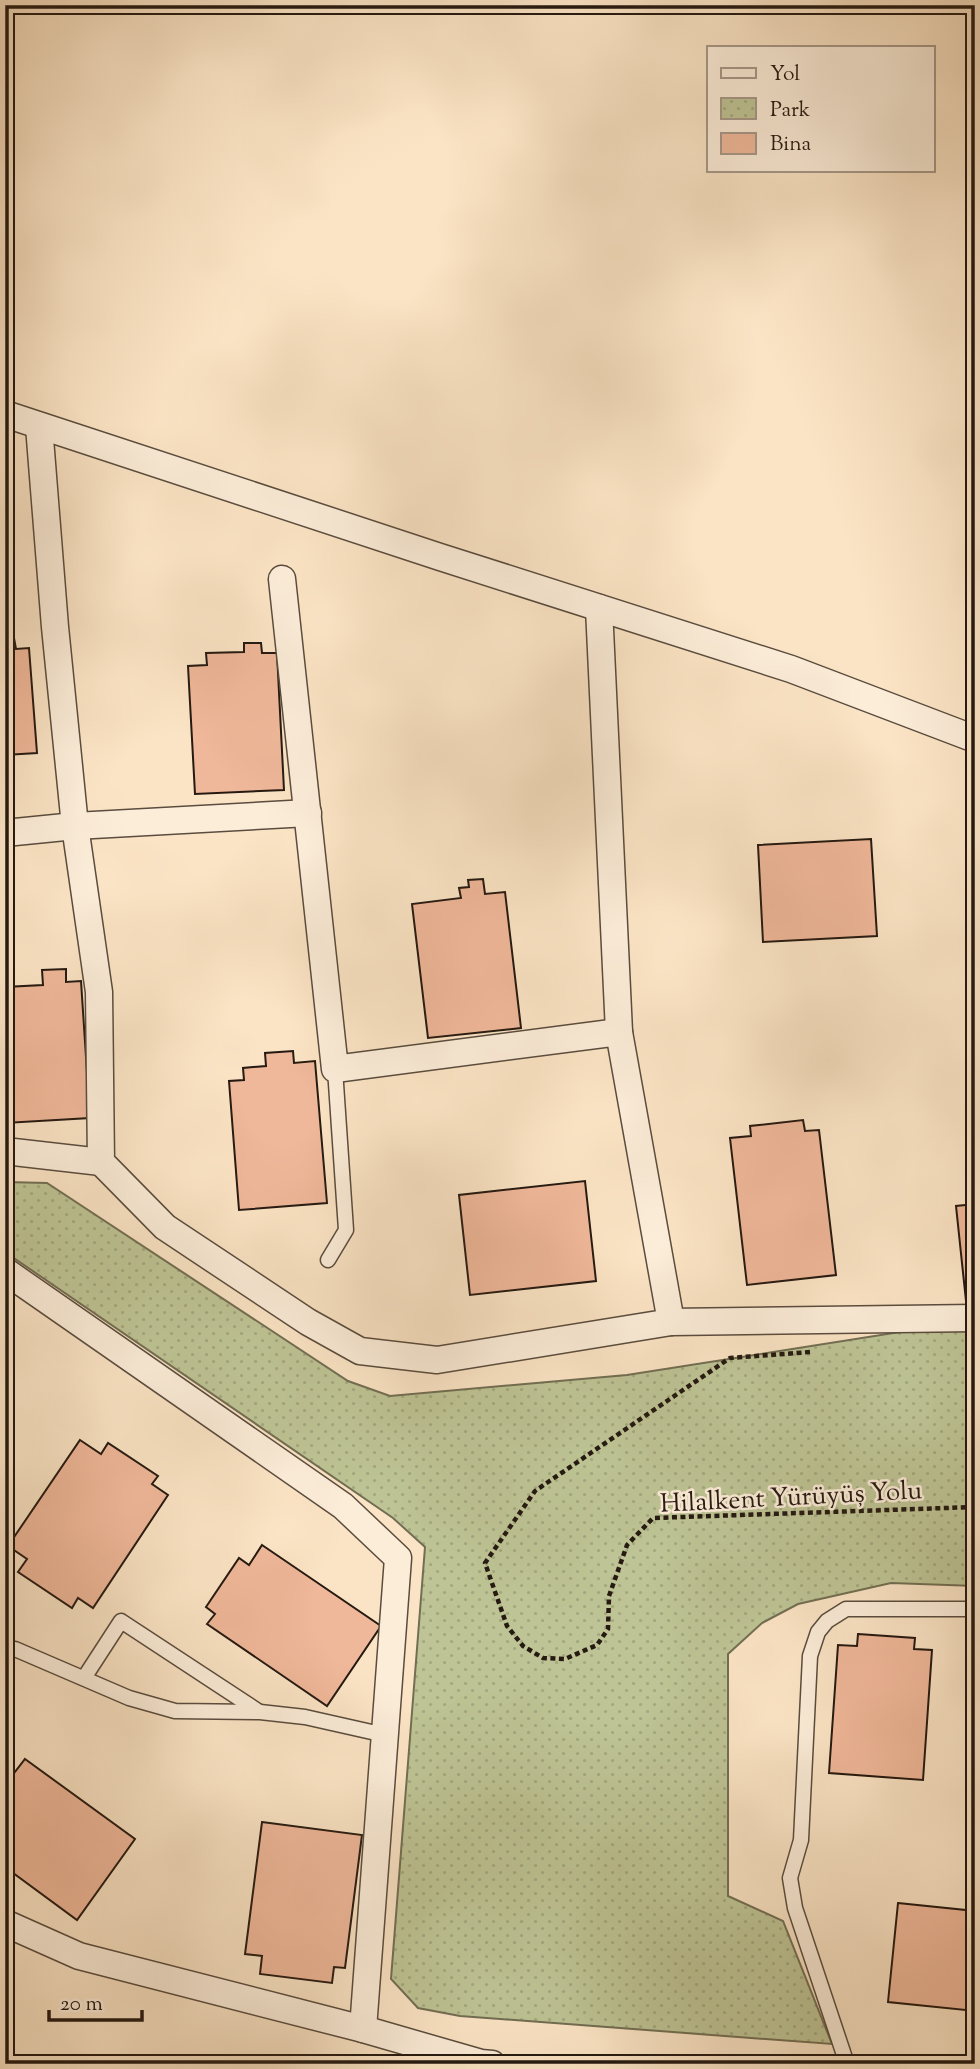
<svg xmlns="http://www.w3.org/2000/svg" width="980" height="2069" viewBox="0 0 980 2069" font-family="'Sorts Mill Goudy',serif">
<defs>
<pattern id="park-dots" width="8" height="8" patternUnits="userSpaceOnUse" patternTransform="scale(1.75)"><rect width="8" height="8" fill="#bec495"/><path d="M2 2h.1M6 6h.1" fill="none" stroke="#a3a87f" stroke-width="1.8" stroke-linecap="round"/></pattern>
</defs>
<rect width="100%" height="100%" fill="#fbe4c5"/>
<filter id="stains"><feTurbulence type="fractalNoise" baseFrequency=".00286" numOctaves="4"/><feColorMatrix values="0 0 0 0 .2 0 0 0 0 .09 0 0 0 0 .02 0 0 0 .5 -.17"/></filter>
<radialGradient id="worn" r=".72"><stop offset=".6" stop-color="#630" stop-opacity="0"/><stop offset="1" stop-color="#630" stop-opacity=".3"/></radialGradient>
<polygon fill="url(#park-dots)" stroke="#726e53" stroke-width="2" points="5,1182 47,1183 348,1381 390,1396 627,1375 957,1323 975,1324 975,1586 891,1583 798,1604 762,1623 728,1654 728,1896 783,1921 832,2044 460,2016 418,2008 391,1979 425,1547 393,1518 5,1252"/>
<g fill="#f0b89a" stroke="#251911" stroke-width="2">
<polygon points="5,638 14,638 16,649 29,648 37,753 5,755"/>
<polygon points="244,643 261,643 262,653 277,653 284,790 195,794 188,666 207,665 206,653 244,652"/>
<polygon points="871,839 877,936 763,942 758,845"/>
<polygon points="483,879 485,894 505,892 521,1028 428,1038 412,904 461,898 459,888 469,887 468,880"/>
<polygon points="66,969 66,982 81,981 90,1118 5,1123 5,987 43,985 42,970"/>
<polygon points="293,1051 294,1063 315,1061 327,1203 239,1210 229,1081 244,1080 243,1068 266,1066 265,1053"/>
<polygon points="803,1120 805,1131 819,1130 836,1275 747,1285 730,1138 751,1136 750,1126"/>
<polygon points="585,1181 596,1281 470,1295 459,1195"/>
<polygon points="975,1204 975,1300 966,1301 956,1206"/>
<polygon points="80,1440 101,1454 108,1443 158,1476 152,1484 168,1495 93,1608 78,1598 72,1608 18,1572 27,1559 8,1546"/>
<polygon points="262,1545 381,1626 327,1706 207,1624 215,1614 206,1607 239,1558 249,1565"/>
<polygon points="858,1634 915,1638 914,1649 932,1650 923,1780 829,1773 838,1645 857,1646"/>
<polygon points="25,1759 135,1839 77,1920 5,1867 5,1772 11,1777"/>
<polygon points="262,1822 362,1835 345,1968 334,1967 332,1983 260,1974 262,1956 245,1954"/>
<polygon points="898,1903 975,1911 975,2011 888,2002"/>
</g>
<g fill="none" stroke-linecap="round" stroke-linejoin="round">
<g stroke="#5a4c3e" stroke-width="17">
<g id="service">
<polyline points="328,1260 346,1230 335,1069"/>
<polyline points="5,1647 15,1649 129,1698 175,1711 260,1712 305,1717 385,1735"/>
<polyline points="84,1678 121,1621 258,1711"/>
<polyline points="847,2064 795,1908 790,1878 801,1840 810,1656 818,1632 827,1621 846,1609 975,1609"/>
</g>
</g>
<g stroke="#5a4c3e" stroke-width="29">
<g id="minor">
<polyline points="5,414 440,557 791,669 975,739"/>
<polyline points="39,426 55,627 75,826 99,992 101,1162 165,1227 308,1322 360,1351 437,1360 671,1322 975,1318"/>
<polyline points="282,579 335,1069 619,1032"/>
<polyline points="599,608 619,1032 671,1322"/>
<polyline points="5,833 75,826 308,813"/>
<polyline points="5,1151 101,1162"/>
<polyline points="5,1271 343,1506 398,1558 363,2029"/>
<polyline points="5,1923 79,1956 363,2029 481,2063 492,2064"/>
</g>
</g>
<polyline stroke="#251911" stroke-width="4.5" stroke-dasharray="5 3.5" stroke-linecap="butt" points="810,1352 730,1358 535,1491 485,1563 507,1626 523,1646 543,1658 565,1659 597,1645 608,1629 609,1596 627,1545 653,1518 975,1507"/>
<use href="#service" stroke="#fcedd9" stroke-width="14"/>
<use href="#minor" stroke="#fcedd9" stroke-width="26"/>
</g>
<g text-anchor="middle" stroke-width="5" stroke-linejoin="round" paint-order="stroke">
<g font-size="26" fill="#251911" stroke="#fcedd9">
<text transform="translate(791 1496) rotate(-3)" y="9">Hilalkent Yürüyüş Yolu</text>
</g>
</g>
<rect width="980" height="2069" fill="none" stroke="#fbe4c5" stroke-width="28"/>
<rect x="7" y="7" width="966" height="2055" fill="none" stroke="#251911" stroke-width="3.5"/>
<rect x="14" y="14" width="952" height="2041" fill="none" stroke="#251911" stroke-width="2"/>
<rect x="707" y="46" width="228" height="126" fill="#fcedd9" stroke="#a69889" stroke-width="2"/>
<rect x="721" y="68" width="35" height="10" fill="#fcedd9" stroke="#a69889" stroke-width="2"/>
<text x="770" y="80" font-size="21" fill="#251911">Yol</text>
<rect x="721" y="98" width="35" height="21" fill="url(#park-dots)" stroke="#a69889" stroke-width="2"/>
<text x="770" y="116" font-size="21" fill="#251911">Park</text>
<rect x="721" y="133" width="35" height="21" fill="#f0b89a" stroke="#a69889" stroke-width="2"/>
<text x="770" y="150" font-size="21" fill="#251911">Bina</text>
<path d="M49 2010v10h93v-10" fill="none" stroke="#251911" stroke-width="3.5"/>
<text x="60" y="2010" font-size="21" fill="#251911" stroke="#fcedd9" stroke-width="5" paint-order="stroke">20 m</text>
<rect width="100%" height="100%" filter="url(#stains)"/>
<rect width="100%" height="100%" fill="url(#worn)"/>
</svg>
